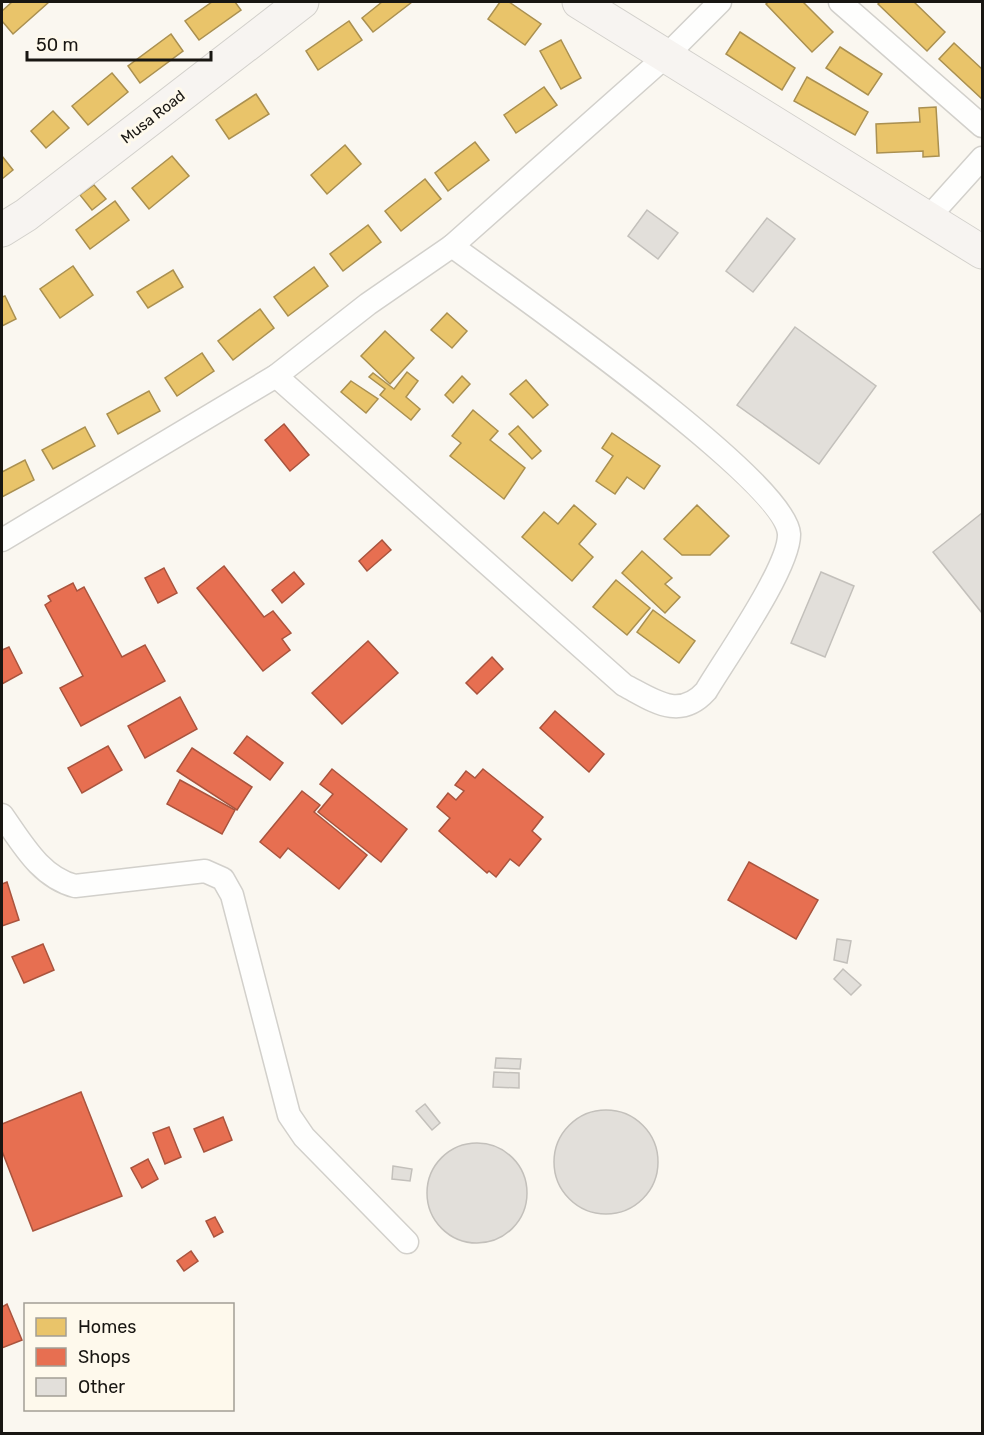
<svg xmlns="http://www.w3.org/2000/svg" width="984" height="1435" viewBox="0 0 984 1435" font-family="Rubik,sans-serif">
<rect width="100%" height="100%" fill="#faf7f0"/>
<g fill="#e9c46a" stroke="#aa9050" stroke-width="1.5">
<polygon points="12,2 49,2 13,34 2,21 2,11"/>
<polygon points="212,2 235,2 241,10 199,40 185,21"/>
<polygon points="382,2 412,2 373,32 362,18"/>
<polygon points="500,2 509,2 541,24 525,45 488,19"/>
<polygon points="768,2 803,2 833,32 812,52 766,4"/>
<polygon points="880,2 914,2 945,32 927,51 878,4"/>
<polygon points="349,21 362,40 318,70 306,51"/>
<polygon points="740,32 795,68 782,90 726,54"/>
<polygon points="171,34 183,51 140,83 128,66"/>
<polygon points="561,40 581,78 561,89 540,51"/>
<polygon points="954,43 982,69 982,99 939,59"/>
<polygon points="840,47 882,74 868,95 826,68"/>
<polygon points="112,73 128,92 88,125 72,106"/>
<polygon points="807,77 868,112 855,135 794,101"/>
<polygon points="544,87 557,105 516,133 504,115"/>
<polygon points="256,94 269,114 229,139 216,120"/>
<polygon points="936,107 939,156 923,157 923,151 877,153 876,124 920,122 919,108"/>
<polygon points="53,111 69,128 46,148 31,131"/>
<polygon points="475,142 489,160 448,191 435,173"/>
<polygon points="345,145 361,164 327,194 311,175"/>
<polygon points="2,156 13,170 2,179"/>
<polygon points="172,156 189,176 149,209 132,188"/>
<polygon points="425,179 441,199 401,231 385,211"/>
<polygon points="94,185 106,199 92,210 80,195"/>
<polygon points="115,201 129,220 90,249 76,230"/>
<polygon points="368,225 381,242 343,271 330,254"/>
<polygon points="73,266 93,295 60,318 40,289"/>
<polygon points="314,267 328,286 288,316 274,297"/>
<polygon points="173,270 183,287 148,308 137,292"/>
<polygon points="5,296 16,319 2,326 2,297"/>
<polygon points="260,309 274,328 233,360 218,341"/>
<polygon points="447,313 467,331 452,348 431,330"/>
<polygon points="385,331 414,358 390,384 361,356"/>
<polygon points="202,353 214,371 177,396 165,378"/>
<polygon points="407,372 418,381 406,397 420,409 411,420 380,395 385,389 369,377 373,373 394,389"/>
<polygon points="462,376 470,384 453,403 445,395"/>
<polygon points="526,380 548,405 533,418 510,394"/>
<polygon points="351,381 378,399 366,413 341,392"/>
<polygon points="149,391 160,411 118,434 107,414"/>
<polygon points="473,410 498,431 490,440 525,468 504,499 450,456 461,443 452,436"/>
<polygon points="518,426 541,451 532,459 509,434"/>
<polygon points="85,427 95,446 53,469 42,450"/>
<polygon points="612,433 660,466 644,489 627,477 615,494 596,481 613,456 602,448"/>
<polygon points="25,460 34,480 2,497 2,472"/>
<polygon points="574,505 596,524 579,544 593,557 572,581 522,537 544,512 558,524"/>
<polygon points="697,505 729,536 710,555 682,555 664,539"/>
<polygon points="642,551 672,578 665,584 680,597 665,613 622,573"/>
<polygon points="616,580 650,608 627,635 593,607"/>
<polygon points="653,610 695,641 679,663 637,632"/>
</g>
<g fill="#e76f51" stroke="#a9543e" stroke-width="1.5">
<polygon points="284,424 309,455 290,471 265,440"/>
<polygon points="382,540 391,550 367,571 359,561"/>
<polygon points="224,566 264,617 273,611 291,633 282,639 290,650 263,671 197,588"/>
<polygon points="164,568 177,593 158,603 145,578"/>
<polygon points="294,572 304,584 282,603 272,590"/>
<polygon points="73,583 77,591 84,587 122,657 145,645 165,681 81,726 60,688 83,676 45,605 51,601 48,596"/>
<polygon points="368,641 398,673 342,724 312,693"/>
<polygon points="9,647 22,673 2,684 2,650"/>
<polygon points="492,657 503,669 477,694 466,683"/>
<polygon points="180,697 197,729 145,758 128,726"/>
<polygon points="555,711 604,754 589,772 540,728"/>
<polygon points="247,736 283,763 270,780 234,753"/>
<polygon points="108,746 122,770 82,793 68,768"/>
<polygon points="192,748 252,787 237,810 177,771"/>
<polygon points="332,769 407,829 381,862 318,812 333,794 320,784"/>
<polygon points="483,769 543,817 532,831 541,839 519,866 510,859 496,877 489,871 487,873 439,831 450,818 437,807 448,793 456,800 464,791 455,785 466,771 475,778"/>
<polygon points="180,780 235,810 222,834 167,804"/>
<polygon points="302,791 320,805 314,812 367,855 339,889 288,848 280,858 260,842"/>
<polygon points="749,862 818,900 796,939 728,900"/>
<polygon points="7,882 19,920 2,926 2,884"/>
<polygon points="43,944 54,970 24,983 12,957"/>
<polygon points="81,1092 122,1196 33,1231 2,1151 2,1124"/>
<polygon points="223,1117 232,1140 204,1152 194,1129"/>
<polygon points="169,1127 181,1157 165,1164 153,1133"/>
<polygon points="148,1159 158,1179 142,1188 131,1168"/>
<polygon points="215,1217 223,1232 214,1237 206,1221"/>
<polygon points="191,1251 198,1261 184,1271 177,1261"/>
<polygon points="7,1304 22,1340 2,1348 2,1307"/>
</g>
<g fill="#e2dfda" stroke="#c3c0bb" stroke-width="1.5">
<polygon points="647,210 678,233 658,259 628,236"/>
<polygon points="767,218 795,239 753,292 726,271"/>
<polygon points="795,327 876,386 819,464 737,405"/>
<polygon points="982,513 982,613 933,552"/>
<polygon points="821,572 854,586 825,657 791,643"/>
<polygon points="837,939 851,941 847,963 834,960"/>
<polygon points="843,969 861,985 851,995 834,979"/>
<polygon points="496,1058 521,1059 520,1069 495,1068"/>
<polygon points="494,1072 519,1073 519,1088 493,1087"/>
<polygon points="425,1104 440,1123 432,1130 416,1111"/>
<circle cx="606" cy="1162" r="52"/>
<circle cx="477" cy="1193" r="50"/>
<polygon points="393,1166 412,1169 410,1181 392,1179"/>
</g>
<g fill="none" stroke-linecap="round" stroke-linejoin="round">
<g stroke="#d2d0cb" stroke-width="25">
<g id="street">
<polyline points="840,2 982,126"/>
<polyline points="929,217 982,158"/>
<path d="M276 376 624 685C653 700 679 721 706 691 725 659 790 567 789 534 786 480 506 286 452 246"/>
<polyline points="2,540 276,376 368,304 452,246 665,57 720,2"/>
<path d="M2 815C22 843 40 877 75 886L205 871 223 879 232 895 289 1115 304 1137 407 1242"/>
</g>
</g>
<g stroke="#d2d0cb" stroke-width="35">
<g id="secondary">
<polyline points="579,2 982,252"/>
<polyline points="2,230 26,215 302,2"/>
</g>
</g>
<use href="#street" stroke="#fefefd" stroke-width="22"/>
<use href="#secondary" stroke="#f7f4f1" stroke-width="33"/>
</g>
<g text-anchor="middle" stroke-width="6" stroke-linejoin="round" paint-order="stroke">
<g font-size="15" fill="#181612" stroke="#fef9ec">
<text transform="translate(153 117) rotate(-38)" y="5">Musa Road</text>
</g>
</g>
<rect width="984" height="1435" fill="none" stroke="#181612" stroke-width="6"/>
<rect x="24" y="1303" width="210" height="108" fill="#fef9ec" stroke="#a29e95" stroke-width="1.5"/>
<rect x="36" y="1318" width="30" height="18" fill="#e9c46a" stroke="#a29e95" stroke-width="1.5"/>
<text x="78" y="1333" font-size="18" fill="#181612">Homes</text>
<rect x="36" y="1348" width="30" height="18" fill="#e76f51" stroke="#a29e95" stroke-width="1.5"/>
<text x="78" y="1363" font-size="18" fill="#181612">Shops</text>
<rect x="36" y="1378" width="30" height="18" fill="#e2dfda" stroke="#a29e95" stroke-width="1.5"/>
<text x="78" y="1393" font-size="18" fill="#181612">Other</text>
<path d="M27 51v9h184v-9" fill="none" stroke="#181612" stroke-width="3"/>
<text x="36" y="51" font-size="18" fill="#181612" stroke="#fef9ec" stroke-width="4.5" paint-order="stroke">50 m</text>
</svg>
